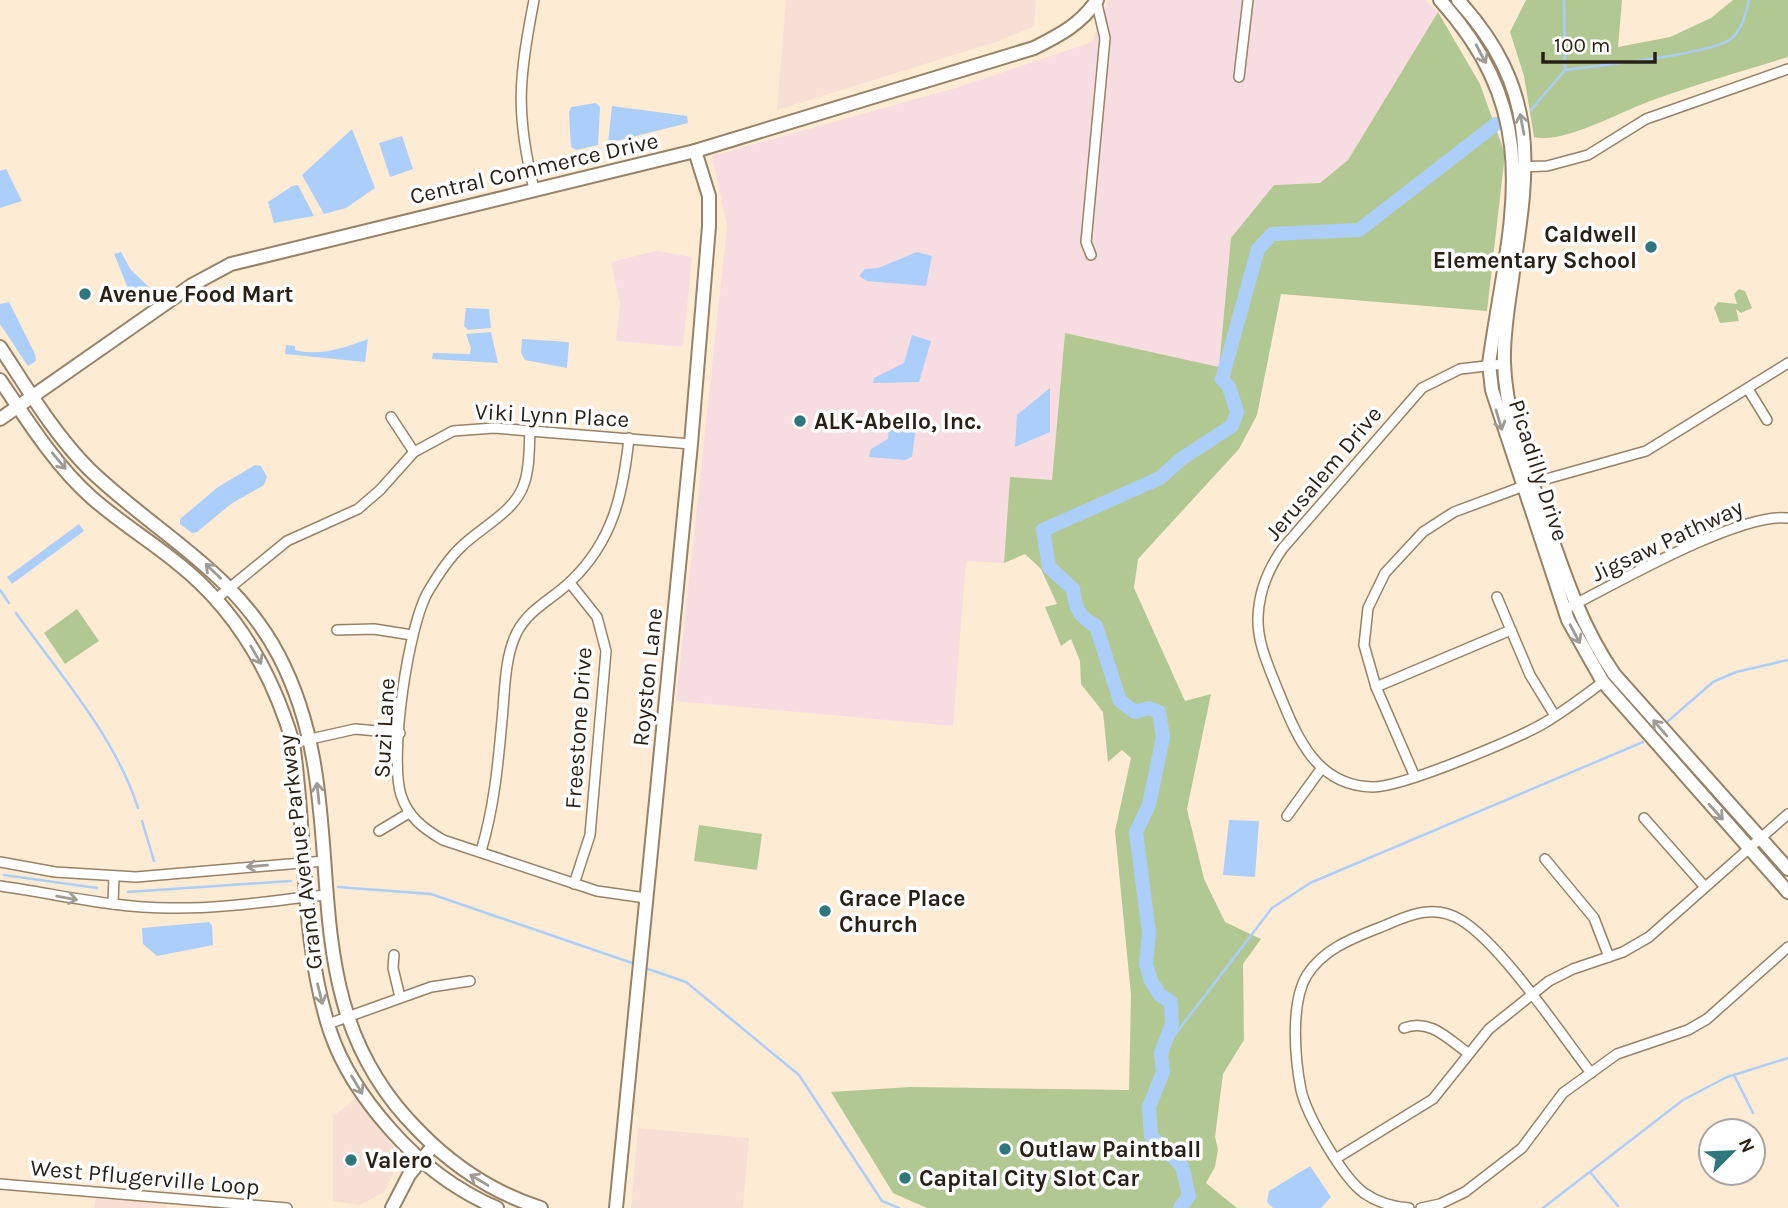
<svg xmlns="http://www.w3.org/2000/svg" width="1788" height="1208" viewBox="0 0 1788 1208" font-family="Karla,sans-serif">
<rect width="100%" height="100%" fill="#feebd4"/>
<g fill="#f7dfd5">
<polygon points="786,0 1036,0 1034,26 999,41 777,110"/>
<polygon points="356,1099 395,1148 393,1175 384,1192 360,1205 333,1201 333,1116"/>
<polygon points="638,1128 749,1138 743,1208 631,1208"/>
<polygon points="96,1196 167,1204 167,1208 94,1208"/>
</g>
<g fill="#f7dde1">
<polygon points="1108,0 1425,0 1438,12 1348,160 1320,183 1274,185 1231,238 1219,367 1065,333 1052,481 1010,477 1004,563 966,561 953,726 676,701 727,226 712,156 959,87 1092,42"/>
<polygon points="656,251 692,257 683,347 616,341 620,304 611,262"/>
</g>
<g fill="#b2c893">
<path d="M1526 0H1622L1618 47 1670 37 1711 18 1733 0H1788V57C1743 71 1697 84 1653 100 1624 110 1562 145 1534 137L1524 76 1510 32Z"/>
<polygon points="1438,12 1480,84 1505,154 1487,311 1281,294 1257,415 1239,449 1138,559 1134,588 1185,701 1211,694 1187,809 1204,879 1225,922 1261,939 1243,964 1244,1040 1223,1074 1215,1137 1218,1149 1215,1167 1206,1183 1237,1208 927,1208 893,1193 831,1092 910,1087 1129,1090 1131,995 1115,831 1131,758 1122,750 1108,762 1103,712 1081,684 1080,661 1071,639 1061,646 1045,607 1057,604 1041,569 1025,554 1004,563 1010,477 1052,480 1065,333 1219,367 1231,238 1274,185 1320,183 1348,160"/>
<polygon points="1739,289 1745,291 1752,308 1741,313 1736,309 1739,321 1720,323 1714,308 1718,302 1737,304 1734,294"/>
<polygon points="77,609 99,641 65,664 44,633"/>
<polygon points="699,825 762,834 757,870 694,861"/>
</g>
<g fill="#accefb">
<polygon points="596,103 600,107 598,145 576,150 571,147 569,112 571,107"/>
<polygon points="612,106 687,116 688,123 608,143"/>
<polygon points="352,129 375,188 346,208 324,214 302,175"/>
<polygon points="402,136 413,169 390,177 379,143"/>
<polygon points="6,169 22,201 0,208 0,171"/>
<polygon points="298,185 314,216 274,223 268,202 292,186"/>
<polygon points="121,252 131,270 150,288 148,293 134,303 114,254"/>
<polygon points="917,252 932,256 926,286 867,281 859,276 865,269 878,268"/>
<polygon points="9,302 35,354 36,361 28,366 0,324 0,304"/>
<polygon points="466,308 489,309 491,328 468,330 464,326"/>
<polygon points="491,332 498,363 432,359 433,353 470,354 471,348 466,334"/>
<polygon points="912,335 931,341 919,382 873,383 874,378 904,363"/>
<path d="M368 339 365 362 285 354 286 345 295 346V350C319 357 346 347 368 339Z"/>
<polygon points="522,339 569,342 567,368 525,360 521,353"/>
<polygon points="1050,388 1050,432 1015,447 1017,415"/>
<polygon points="889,422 916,427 912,457 905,460 869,457 871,449 888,439"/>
<polygon points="255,465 261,466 267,477 264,485 231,504 197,532 192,533 180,524 180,519 218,487"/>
<polygon points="79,524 84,531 12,584 7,577"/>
<polygon points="1229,820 1259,821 1255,877 1223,875"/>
<polygon points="209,922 212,925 213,945 157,956 143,944 142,928"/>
<polygon points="1310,1166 1331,1197 1321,1208 1273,1208 1267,1202 1269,1191"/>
</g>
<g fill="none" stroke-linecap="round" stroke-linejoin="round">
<g stroke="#accefb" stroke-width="2.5">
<path d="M1565 70C1598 65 1709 55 1731 39 1742 30 1746 13 1749 0"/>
<polyline points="1531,110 1565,70 1564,0"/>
<polyline points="0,590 9,603"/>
<path d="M16 613C60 675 115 736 138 808"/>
<polyline points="1667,722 1713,682 1736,672 1788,660"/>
<polyline points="142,821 154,861"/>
<polyline points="4,875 97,888"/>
<polyline points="338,887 431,894 635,964"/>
<polyline points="128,892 291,881"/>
<polyline points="648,969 686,982 799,1075 882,1201 899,1208"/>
<polyline points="1161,1053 1272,908 1310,883 1643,742"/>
<polyline points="1734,1075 1753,1113"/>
<polyline points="1590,1172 1618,1206"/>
<polyline points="1543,1208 1683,1100 1727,1077 1788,1058"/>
</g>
<path stroke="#accefb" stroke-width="14" d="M1180 1208 1189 1196 1182 1166 1151 1136 1149 1107 1163 1072 1161 1053 1172 1024 1171 1002 1160 995 1151 981 1146 964 1149 933 1136 832 1149 805 1163 737 1159 712 1149 708 1135 712 1120 701 1096 626C1079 617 1075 608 1073 589L1049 567 1043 530 1160 478 1181 459 1232 426 1237 412 1229 387 1222 379 1258 249 1272 234 1359 230 1496 124"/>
<g stroke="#968267" stroke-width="12">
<g id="street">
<path d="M534 0C519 77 515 112 534 189"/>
<polyline points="1239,77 1248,0"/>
<polyline points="1519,167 1547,166 1588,155 1646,119 1788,69"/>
<polyline points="1091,255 1086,242 1105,38 1096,0"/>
<path d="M1503 364 1460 369 1422 388 1283 548C1268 569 1259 591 1258 617 1257 642 1268 665 1277 688 1296 734 1314 786 1373 787 1403 787 1517 739 1546 722 1566 710 1584 696 1603 682"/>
<polyline points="1748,389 1767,420"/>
<polyline points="391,417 414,452"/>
<path d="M530 430C529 448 530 467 524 484 515 512 481 527 461 547 448 559 438 575 429 590 408 624 389 757 401 795 408 817 424 829 443 840L597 891 646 898"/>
<polyline points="570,583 597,617 606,651 590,835 574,884"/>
<polyline points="1497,597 1530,675 1555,716"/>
<polyline points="216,599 287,541 358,509 380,490 414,452 453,431 494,428 691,444"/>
<path d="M1564 610C1613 585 1739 512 1788 518"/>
<polyline points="337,630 374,629 412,635"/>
<polyline points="1376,687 1511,630"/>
<polyline points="293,743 355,729 400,733"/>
<polyline points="1415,777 1376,687 1364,645 1368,608 1385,573 1423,532 1454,512 1532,483 1646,451 1788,363"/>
<polyline points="1287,816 1321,769"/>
<polyline points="1644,818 1705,887"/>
<polyline points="379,831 409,813"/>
<path d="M481 851C494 808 498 765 502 720 505 692 504 658 517 632 530 608 553 599 571 581 613 541 623 494 629 438"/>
<polyline points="1545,859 1594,918 1609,957"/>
<polyline points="0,862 55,872 136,877 325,861"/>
<path d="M0 886C57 894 113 908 171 908 223 909 275 900 327 895"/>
<polyline points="113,904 114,876"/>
<polyline points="394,955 393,968 400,997"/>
<polyline points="328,1024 431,987 470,981"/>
<path d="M1404 1028C1430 1018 1448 1039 1468 1053"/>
<polyline points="1337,1158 1433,1099 1489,1029 1549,981 1573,969 1623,952 1649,937 1788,814"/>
<polyline points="0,1184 287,1208"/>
<path d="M1409 1208C1393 1207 1377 1202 1364 1193 1343 1178 1307 1116 1301 1090 1295 1059 1290 1003 1307 975 1325 947 1356 937 1386 925 1411 914 1435 904 1461 920 1502 945 1560 1033 1591 1073"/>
<polyline points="1421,1208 1440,1204 1465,1192 1522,1148 1563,1093 1617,1054 1688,1030 1707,1019 1788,947"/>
</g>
</g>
<g stroke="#968267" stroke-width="16">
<g id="secondary">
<path d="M1440 0C1549 121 1509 220 1489 364L1492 390 1568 620 1603 682 1788 892"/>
<path d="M1458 0C1539 89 1530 162 1513 272 1509 302 1503 332 1504 362 1505 412 1525 463 1542 510 1562 567 1579 623 1614 674L1788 869"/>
<path d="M0 347C27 388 54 434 89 469 155 533 234 570 279 656 363 817 277 990 419 1131 453 1166 494 1193 541 1208"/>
<path d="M0 380C27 420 55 465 91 497 118 521 149 540 176 562 235 608 272 672 293 743 307 838 300 939 330 1031 342 1067 366 1102 391 1130 421 1164 455 1190 497 1208"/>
<path d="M0 419 192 285 231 264 695 151 1034 48C1060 35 1081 24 1097 0"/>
<polyline points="392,1208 409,1175 433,1146"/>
<polyline points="616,1208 691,444 709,226 709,196 695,151"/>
</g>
</g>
<use href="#street" stroke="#fff" stroke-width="9"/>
<use href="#secondary" stroke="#fff" stroke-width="12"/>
</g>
<defs><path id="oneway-shaft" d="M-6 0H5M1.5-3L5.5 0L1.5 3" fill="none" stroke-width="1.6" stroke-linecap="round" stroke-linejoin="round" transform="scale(1.75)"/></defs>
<g stroke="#9e9a96">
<use href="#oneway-shaft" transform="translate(1481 54) rotate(62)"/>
<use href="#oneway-shaft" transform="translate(1522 124) rotate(-101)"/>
<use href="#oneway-shaft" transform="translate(1499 420) rotate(73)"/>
<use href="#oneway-shaft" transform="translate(59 461) rotate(50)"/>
<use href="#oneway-shaft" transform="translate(213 571) rotate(-136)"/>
<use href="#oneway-shaft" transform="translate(1575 634) rotate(62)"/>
<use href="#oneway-shaft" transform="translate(256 655) rotate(60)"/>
<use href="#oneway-shaft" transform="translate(1660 728) rotate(-131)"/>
<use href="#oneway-shaft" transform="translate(318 793) rotate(-96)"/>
<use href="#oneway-shaft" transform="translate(1716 812) rotate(48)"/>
<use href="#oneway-shaft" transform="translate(257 866) rotate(175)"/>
<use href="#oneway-shaft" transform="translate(67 898) rotate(10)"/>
<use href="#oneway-shaft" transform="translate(320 994) rotate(76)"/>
<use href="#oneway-shaft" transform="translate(357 1085) rotate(59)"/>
<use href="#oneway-shaft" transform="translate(479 1180) rotate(-149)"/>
</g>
<g fill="#2e777c" stroke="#fff" stroke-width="2.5">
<circle cx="1651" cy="247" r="7"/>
<circle cx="85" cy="294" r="7"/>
<circle cx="800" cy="421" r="7"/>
<circle cx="825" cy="911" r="7"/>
<circle cx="1005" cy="1149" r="7"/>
<circle cx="351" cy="1160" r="7"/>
<circle cx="905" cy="1178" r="7"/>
</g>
<g text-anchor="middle" stroke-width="7" stroke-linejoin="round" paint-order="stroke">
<g font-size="23" fill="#281f15" stroke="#fff">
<text transform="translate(534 168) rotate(-13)" y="8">Central Commerce Drive</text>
<text transform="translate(552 415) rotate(3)" y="8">Viki Lynn Place</text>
<text transform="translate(1539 470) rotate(72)" y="8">Picadilly Drive</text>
<text transform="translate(1323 473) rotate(-50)" y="8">Jerusalem Drive</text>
<text transform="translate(1667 540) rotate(-25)" y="8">Jigsaw Pathway</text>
<text transform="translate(647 677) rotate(-84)" y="8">Royston Lane</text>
<text transform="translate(384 728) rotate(-87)" y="8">Suzi Lane</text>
<text transform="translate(578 728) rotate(-86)" y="8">Freestone Drive</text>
<text transform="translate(300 852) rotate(-97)" y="8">Grand Avenue Parkway</text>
<text transform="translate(145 1177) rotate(5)" y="8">West Pflugerville Loop</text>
</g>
<g font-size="23" font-weight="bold" fill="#281f15" stroke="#fff" text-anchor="start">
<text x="1637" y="242" text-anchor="end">Caldwell<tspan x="1637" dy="26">Elementary School</tspan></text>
<text x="99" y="302">Avenue Food Mart</text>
<text x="814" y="429">ALK-Abello, Inc.</text>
<text x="839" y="906">Grace Place<tspan x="839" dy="26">Church</tspan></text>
<text x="1019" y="1157">Outlaw Paintball</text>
<text x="365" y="1168">Valero</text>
<text x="919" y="1186">Capital City Slot Car</text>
</g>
</g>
<g transform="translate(1732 1152) rotate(66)"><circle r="33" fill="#ffffff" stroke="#a9a5a1" stroke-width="2"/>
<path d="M0-5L12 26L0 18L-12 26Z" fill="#2e777c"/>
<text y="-10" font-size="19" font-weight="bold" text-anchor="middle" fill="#281f15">N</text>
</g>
<path d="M1543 52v10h112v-10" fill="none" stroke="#281f15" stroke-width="3.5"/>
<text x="1554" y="52" font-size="21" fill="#281f15" stroke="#ffffff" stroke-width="5" paint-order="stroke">100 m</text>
</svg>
